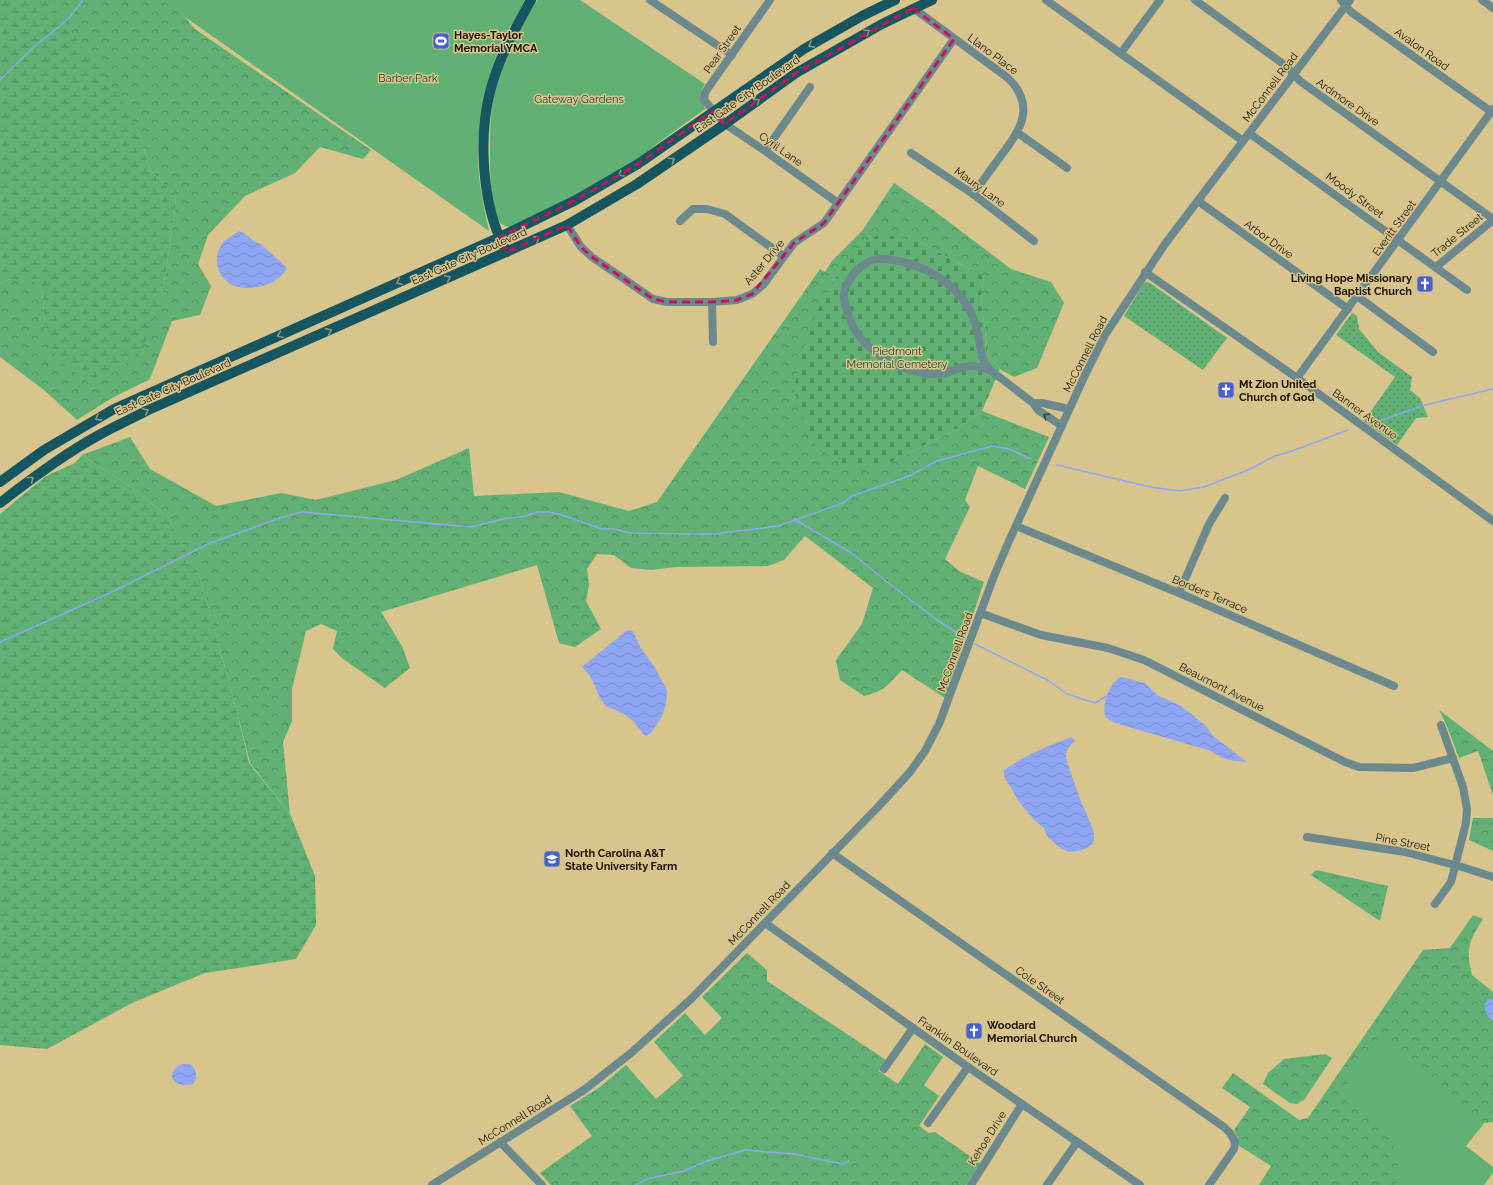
<svg xmlns="http://www.w3.org/2000/svg" width="1493" height="1185" viewBox="0 0 1493 1185" font-family="Raleway,sans-serif">
<defs>
<pattern id="grass-dots" width="8" height="8" patternUnits="userSpaceOnUse"><rect width="8" height="8" fill="#60b173"/><path d="M2 2h.1M6 6h.1" fill="none" stroke="#4e8f5c" stroke-width="1.8" stroke-linecap="round"/></pattern>
<pattern id="forest-crowns" width="20" height="18" patternUnits="userSpaceOnUse"><rect width="20" height="18" fill="#60b173"/><path d="M2 6a3 3 0 1 1 6 0M12 15a3 3 0 1 1 6 0" fill="none" stroke="#4e8f5c"/></pattern>
<pattern id="wetland-marsh" width="20" height="14" patternUnits="userSpaceOnUse"><rect width="20" height="14" fill="#60b173"/><path d="M1 5h8M5 5V1M11 12h8M15 12V8" fill="none" stroke="#4e8f5c"/></pattern>
<pattern id="cemetery-stones" width="16" height="16" patternUnits="userSpaceOnUse"><rect width="16" height="16" fill="#60b173"/><path d="M2 7V4a2 2 0 0 1 4 0v3zM10 15v-3a2 2 0 0 1 4 0v3z" fill="#4e8f5c"/></pattern>
<pattern id="water-waves" width="16" height="10" patternUnits="userSpaceOnUse"><rect width="16" height="10" fill="#8ea6f4"/><path d="M0 5q4-4 8 0t8 0" fill="none" stroke="#7a8ecf"/></pattern>
</defs>
<rect width="100%" height="100%" fill="#d8c48d"/>
<g fill="url(#grass-dots)">
<polygon points="1147,282 1150,283 1227,338 1203,370 1124,316 1144,283"/>
<polygon points="1352,313 1357,316 1359,329 1378,352 1412,377 1410,390 1420,398 1428,417 1416,418 1397,445 1364,421 1395,377 1336,335"/>
</g>
<g fill="url(#forest-crowns)">
<polygon points="43,0 174,0 176,6 195,29 371,150 363,159 320,147 295,173 245,196 208,235 198,264 211,286 200,315 172,321 150,379 112,398 77,420 44,390 0,357 0,283 11,279 31,279 42,288 46,336 162,296 174,217 176,195 151,171 137,129 55,9"/>
<path d="M894 183 933 210 1011 269 1051 282 1064 303 1037 368 1014 377 1000 369 988 355 981 297 984 277 918 241 794 392 804 414 892 462 958 428 982 411 1049 437 1025 489 978 466 965 500 970 507 945 559 959 571 984 582 945 698 902 670C888 685 885 691 864 696L840 680 836 660 862 624 873 588 805 536 784 560 768 566 676 567 651 570 631 568 614 555 597 554 587 569 589 585 586 601 601 629 575 647 559 643 537 565 381 612 402 646 410 668 385 688 343 659 333 649 337 631 321 624 306 631 292 689V721L283 742 290 814 250 763 236 708 200 577 167 516 135 490 82 455 130 437 150 469 216 506 281 493 316 500 396 480 469 448 474 496 559 492 629 511 657 502 820 269 825 272 832 261 862 231Z"/>
<polygon points="1439,710 1493,751 1493,795 1478,751 1459,758 1447,726"/>
<polygon points="1473,818 1493,818 1493,851 1469,840"/>
<polygon points="1316,870 1388,886 1380,921 1311,875"/>
<path d="M1473 915 1483 919C1468 943 1466 948 1472 975L1493 992V1000H1489C1481 1007 1487 1015 1493 1021V1122L1484 1123 1479 1130 1405 1148 1410 1185H1259L1271 1166 1238 1145V1139L1234 1130 1250 1107 1222 1088 1233 1073 1299 1120 1308 1118 1423 950 1450 948Z"/>
<polygon points="747,953 767,970 767,981 886,1060 879,1071 898,1084 925,1044 943,1057 924,1085 939,1096 919,1126 929,1133 935,1132 980,1163 966,1185 551,1185 540,1173 592,1136 570,1106 600,1087 626,1065 656,1099 683,1076 654,1042 685,1013 705,1035 722,1018 702,997"/>
<polygon points="1325,1054 1332,1058 1304,1100 1297,1104 1290,1103 1263,1084 1268,1073 1284,1059"/>
</g>
<g fill="url(#wetland-marsh)">
<polygon points="0,0 43,0 55,9 117,93 137,129 151,171 176,195 174,217 162,296 150,334 133,359 99,380 85,382 56,358 46,336 42,288 31,279 11,279 0,283"/>
<polygon points="82,455 135,490 167,516 200,577 236,708 249,763 290,814 315,876 316,925 296,959 205,973 134,1002 47,1049 0,1045 0,514 46,476 75,463"/>
</g>
<polygon fill="url(#cemetery-stones)" points="880,235 894,236 918,241 984,277 981,297 988,355 1000,369 982,411 958,428 892,462 865,467 838,462 816,447 804,415 794,392 798,366 819,307 848,258 864,241"/>
<g fill="#60b173">
<path d="M161 0H525C515 19 504 37 496 57 482 92 475 139 479 177 481 195 485 213 489 231Z"/>
<path d="M537 0H580L705 84C699 93 700 100 705 109L658 143 640 158 570 200 511 227C495 226 496 212 493 200 490 184 490 167 490 151 490 133 490 115 494 97 501 63 520 30 537 0Z"/>
<polygon points="1381,1033 1484,1123 1466,1146 1493,1167 1493,1173 1484,1185 1395,1185 1400,1178 1393,1142 1339,1095"/>
</g>
<g fill="url(#water-waves)">
<path d="M239 231 244 233 254 241 262 245 287 268C279 286 244 294 229 283 216 274 213 257 222 244 225 239 234 235 239 231Z"/>
<polygon points="629,630 633,631 640,647 654,666 667,690 666,704 662,716 651,733 647,736 644,735 633,721 624,714 606,706 601,700 590,676 582,667 626,631"/>
<path d="M1121 677 1145 683 1157 695 1181 706 1206 726 1213 736 1247 762C1234 761 1222 760 1211 751L1115 723 1106 718C1101 705 1109 683 1121 677Z"/>
<path d="M1072 737 1075 741C1071 744 1066 750 1066 756 1066 761 1080 799 1083 806 1092 829 1109 849 1068 852L1059 847 1047 836 1044 828 1035 821 1019 802 1004 776V770C1024 756 1049 745 1072 737Z"/>
<path d="M1488 999 1493 1000V1021C1487 1015 1481 1007 1488 999Z"/>
<path d="M182 1064H190C197 1070 198 1077 193 1084 188 1085 182 1086 177 1083 167 1077 174 1067 182 1064Z"/>
</g>
<g fill="none" stroke-linecap="round" stroke-linejoin="round">
<g stroke="#8ea6f4" stroke-width="1.5">
<polyline points="0,80 34,47 69,18 83,0"/>
<polyline points="1373,423 1425,405 1493,389"/>
<polyline points="1057,465 1150,487 1180,491 1204,487 1248,470 1275,456 1292,451 1348,430"/>
<polyline points="794,519 853,554 887,582 937,620 964,637"/>
<polyline points="0,642 112,592 208,544 277,519 302,512 471,527 503,519 526,516 537,512 548,512 559,514 602,529 615,529 630,533 693,534 715,534 778,526 843,503 852,496 909,476 937,461 977,450 993,446 1009,449 1031,459"/>
<polyline points="975,644 1049,681 1067,694 1095,703 1107,696 1109,697"/>
<polyline points="636,1185 647,1179 684,1171 704,1162 745,1150 794,1154 843,1164 849,1161"/>
</g>
<g stroke="#6c898e" stroke-width="8">
<polyline points="650,0 732,55"/>
<polyline points="770,0 708,88 705,93 704,100 725,124 765,151 838,203"/>
<polyline points="1046,0 1243,141"/>
<polyline points="1195,0 1286,66 1300,81 1493,219"/>
<polyline points="1341,0 1351,12 1493,113"/>
<polyline points="1482,0 1493,8"/>
<path d="M913 8 1008 78C1037 107 1020 130 1000 157 991 169 982 182 973 194"/>
<polyline points="1121,53 1160,0"/>
<polyline points="1018,133 1067,168"/>
<polyline points="1249,133 1467,290"/>
<polyline points="765,151 810,87"/>
<polyline points="911,153 973,194 1034,241"/>
<polyline points="1198,201 1348,309"/>
<polyline points="680,221 693,209 707,209 725,214 783,256"/>
<polyline points="567,225 581,247 592,257 653,299 667,302 712,302 737,300 752,294 763,285 794,243 824,223 954,39"/>
<polyline points="1436,267 1493,220"/>
<polyline points="1145,272 1297,378 1493,521"/>
<polyline points="1357,296 1433,352"/>
<polyline points="712,302 713,342"/>
<path d="M989 370C984 368 977 366 972 366 960 366 946 375 933 374 897 372 855 347 847 310 846 306 844 302 844 298 843 289 852 274 858 269 875 255 884 258 903 262 937 270 969 294 977 330 981 344 979 358 990 370 993 373 998 376 1002 379 1012 387 1023 395 1033 403L1038 410 1062 426"/>
<polyline points="1297,378 1493,109"/>
<polyline points="1033,403 1042,403 1069,409"/>
<polyline points="1016,526 1179,593 1394,686"/>
<polyline points="1179,593 1209,524 1225,498"/>
<polyline points="980,613 1041,635 1108,648 1144,660 1345,762 1359,767 1413,768 1453,758"/>
<polyline points="1307,837 1405,852 1462,867 1493,877"/>
<polyline points="832,853 1224,1127 1230,1133 1235,1142 1234,1149 1209,1185"/>
<polyline points="1435,904 1451,882 1466,823 1467,809 1463,787 1441,725"/>
<polyline points="765,923 968,1067 1140,1185"/>
<polyline points="884,1069 913,1028"/>
<polyline points="928,1123 968,1067"/>
<polyline points="500,1142 542,1185"/>
<polyline points="432,1185 584,1090 631,1053 691,999 878,807 910,772 925,751 939,724 994,576 1009,541 1085,375 1105,335 1165,244 1350,0"/>
<polyline points="971,1185 1022,1104"/>
<polyline points="1047,1185 1077,1142"/>
</g>
<g stroke="#155660" stroke-width="10">
<path d="M507 252C482 210 478 139 490 92 498 59 515 29 531 0"/>
<polyline points="0,482 44,450 114,409 498,238 576,200 638,164 804,49 862,16 895,0"/>
<path d="M0 503C32 478 64 454 99 435 115 426 131 419 146 411L567 225 637 184 725 124 796 73 882 24 932 0"/>
</g>
</g>
<defs><path id="oneway-chevron" d="M-2-3.5L2.5 0L-2 3.5" fill="none" stroke-width="1.6" stroke-linecap="round" stroke-linejoin="round"/></defs>
<g stroke="#8a987b">
<use href="#oneway-chevron" transform="translate(867 32) rotate(-30)"/>
<use href="#oneway-chevron" transform="translate(811 45) rotate(151)"/>
<use href="#oneway-chevron" transform="translate(757 101) rotate(-36)"/>
<use href="#oneway-chevron" transform="translate(672 160) rotate(-34)"/>
<use href="#oneway-chevron" transform="translate(621 174) rotate(150)"/>
<use href="#oneway-chevron" transform="translate(537 239) rotate(-24)"/>
<use href="#oneway-chevron" transform="translate(448 278) rotate(-24)"/>
<use href="#oneway-chevron" transform="translate(399 282) rotate(156)"/>
<use href="#oneway-chevron" transform="translate(329 331) rotate(-24)"/>
<use href="#oneway-chevron" transform="translate(280 335) rotate(157)"/>
<use href="#oneway-chevron" transform="translate(146 411) rotate(-25)"/>
<use href="#oneway-chevron" transform="translate(98 418) rotate(151)"/>
<use href="#oneway-chevron" transform="translate(31 479) rotate(-38)"/>
</g>
<use stroke="#3c4339" href="#oneway-chevron" transform="translate(1046 416) rotate(-148)"/>
<path fill="none" stroke="#c2185b" stroke-width="3" stroke-dasharray="8 5" stroke-linejoin="round" d="M913 8 954 39 824 223 794 243 752 294 737 300 712 302H667L653 299 592 257 581 247 567 225 507 252 498 238 576 200 638 164 713 111 725 124 796 73Z"/>
<defs>
<g id="stadium-square" transform="scale(0.9)"><rect x="-9" y="-9" width="18" height="18" rx="4" fill="#4761d5" stroke="#d8c48d"/><path d="M0-5a6.5 5 0 1 0 0 10a6.5 5 0 1 0 0-10ZM-3.5-1.8h7v3.6h-7Z" fill="#fff"/></g>
<g id="church-square" transform="scale(0.9)"><rect x="-9" y="-9" width="18" height="18" rx="4" fill="#4761d5" stroke="#d8c48d"/><path d="M-1.2-6h2.4v3.5h3.3v2.4h-3.3V6h-2.4V-.1h-3.3v-2.4h3.3Z" fill="#fff"/></g>
<g id="university-square" transform="scale(0.9)"><rect x="-9" y="-9" width="18" height="18" rx="4" fill="#4761d5" stroke="#d8c48d"/><path d="M0-5L7-2L0 1L-7-2ZM-4 1L0 2.5L4 1V4Q0 6-4 4Z" fill="#fff"/></g>
</defs>
<g fill-rule="evenodd">
<use href="#stadium-square" x="441" y="41"/>
<use href="#church-square" x="1425" y="284"/>
<use href="#church-square" x="1226" y="390"/>
<use href="#university-square" x="552" y="859"/>
<use href="#church-square" x="974" y="1031"/>
</g>
<g text-anchor="middle" stroke-width="3" stroke-linejoin="round" paint-order="stroke">
<g font-size="11" font-weight="bold" fill="#1c1401" stroke="#d8c48d" text-anchor="start">
<text x="454" y="39">Hayes-Taylor<tspan x="454" dy="13">Memorial YMCA</tspan></text>
<text x="1412" y="282" text-anchor="end">Living Hope Missionary<tspan x="1412" dy="13">Baptist Church</tspan></text>
<text x="1239" y="388">Mt Zion United<tspan x="1239" dy="13">Church of God</tspan></text>
<text x="565" y="857">North Carolina A&amp;T<tspan x="565" dy="13">State University Farm</tspan></text>
<text x="987" y="1029">Woodard<tspan x="987" dy="13">Memorial Church</tspan></text>
</g>
<g font-size="11" fill="#1c1401" stroke="#d8c48d">
<text transform="translate(722 49) rotate(-55)" y="4">Pear Street</text>
<text transform="translate(1422 49) rotate(36)" y="4">Avalon Road</text>
<text transform="translate(993 54) rotate(37)" y="4">Llano Place</text>
<text transform="translate(1270 87) rotate(-53)" y="4">McConnell Road</text>
<text transform="translate(747 94) rotate(-35)" y="4">East Gate City Boulevard</text>
<text transform="translate(1348 102) rotate(35)" y="4">Ardmore Drive</text>
<text transform="translate(781 149) rotate(35)" y="4">Cyril Lane</text>
<text transform="translate(980 187) rotate(36)" y="4">Maury Lane</text>
<text transform="translate(1355 195) rotate(36)" y="4">Moody Street</text>
<text transform="translate(1394 228) rotate(-54)" y="4">Everitt Street</text>
<text transform="translate(1457 235) rotate(-39)" y="4">Trade Street</text>
<text transform="translate(1269 239) rotate(36)" y="4">Arbor Drive</text>
<text transform="translate(469 256) rotate(-24)" y="4">East Gate City Boulevard</text>
<text transform="translate(764 262) rotate(-50)" y="4">Aster Drive</text>
<text transform="translate(1085 354) rotate(-63)" y="4">McConnell Road</text>
<text transform="translate(173 387) rotate(-24)" y="4">East Gate City Boulevard</text>
<text transform="translate(1365 414) rotate(36)" y="4">Banner Avenue</text>
<text transform="translate(1210 594) rotate(23)" y="4">Borders Terrace</text>
<text transform="translate(955 652) rotate(-70)" y="4">McConnell Road</text>
<text transform="translate(1222 687) rotate(27)" y="4">Beaumont Avenue</text>
<text transform="translate(1403 842) rotate(11)" y="4">Pine Street</text>
<text transform="translate(759 913) rotate(-46)" y="4">McConnell Road</text>
<text transform="translate(1040 985) rotate(35)" y="4">Cole Street</text>
<text transform="translate(958 1046) rotate(35)" y="4">Franklin Boulevard</text>
<text transform="translate(515 1120) rotate(-32)" y="4">McConnell Road</text>
<text transform="translate(987 1138) rotate(-58)" y="4">Kehoe Drive</text>
</g>
<g font-size="11" fill="#1d4627" stroke="#d8c48d">
<text x="408" y="82">Barber Park</text>
<text x="579" y="103">Gateway Gardens</text>
<text x="897" y="355">Piedmont<tspan x="897" dy="13">Memorial Cemetery</tspan></text>
</g>
</g>
</svg>
